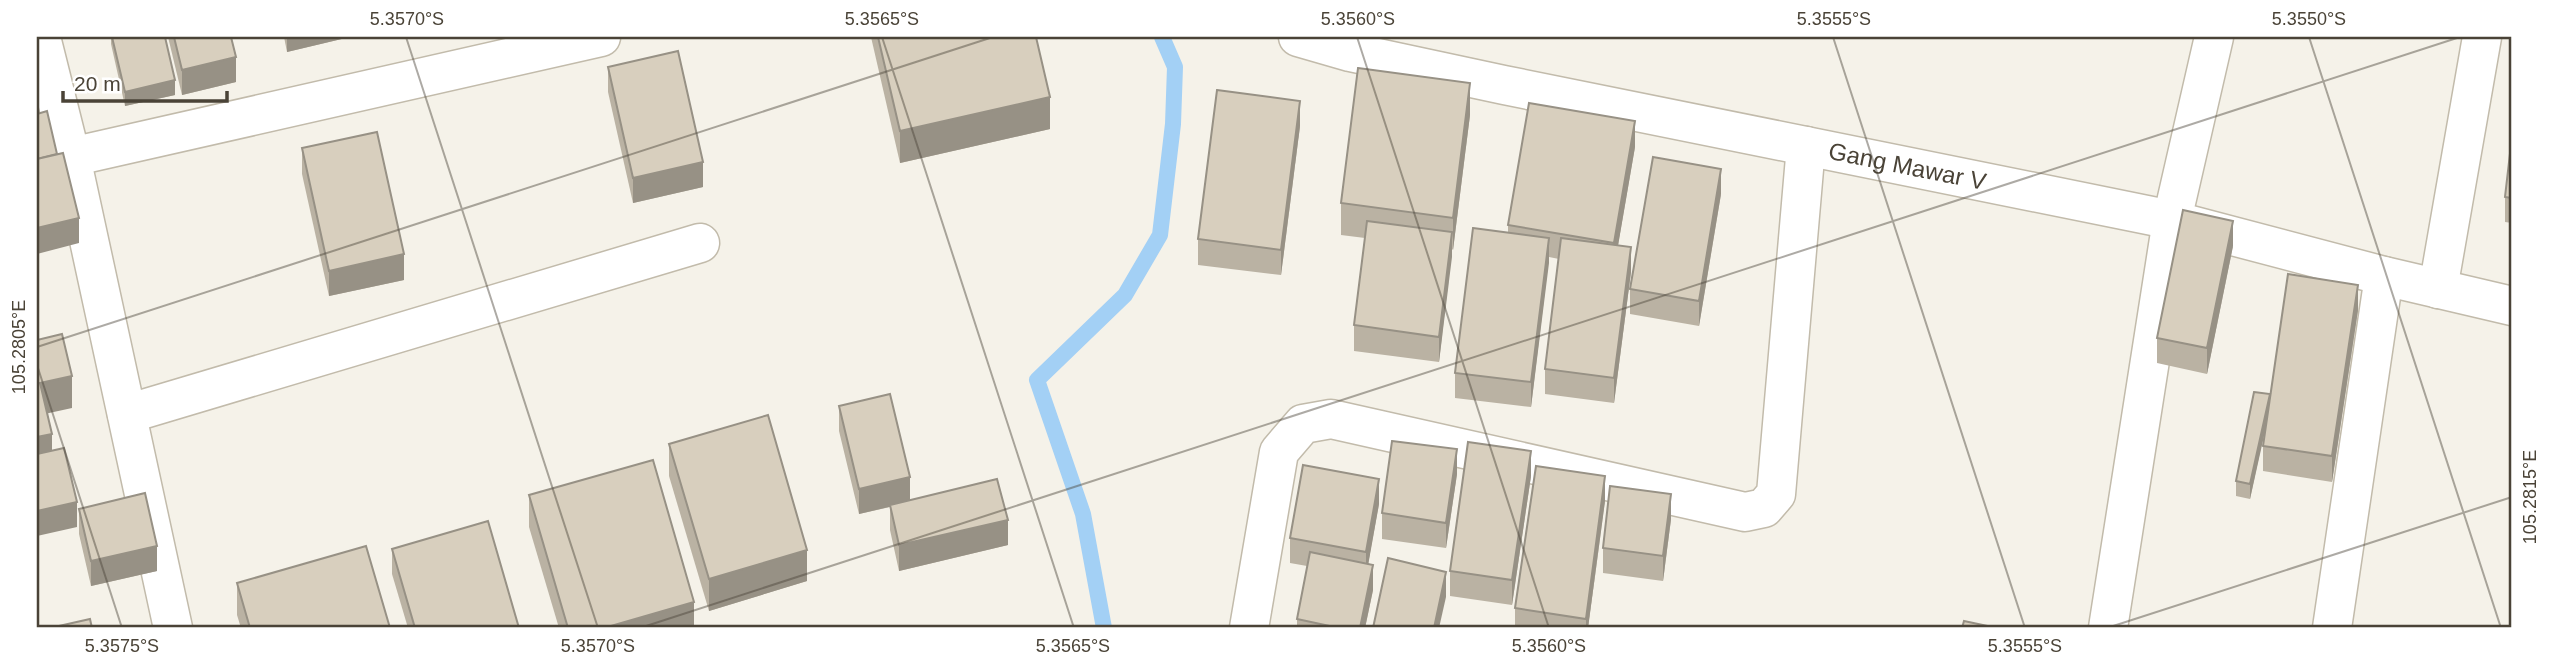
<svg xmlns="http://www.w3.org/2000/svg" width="2549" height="665" viewBox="0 0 2549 665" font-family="Arial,sans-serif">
<rect width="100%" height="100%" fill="#f5f2e9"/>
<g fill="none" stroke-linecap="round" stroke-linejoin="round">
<polyline stroke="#a3d0f5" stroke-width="16" points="1104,628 1083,514 1037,380 1125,295 1160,235 1173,124 1175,67 1162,37"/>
<g stroke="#c2bbab" stroke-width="41">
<g id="minor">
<polyline points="41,37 71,157 173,628"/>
<path id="s1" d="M1298 37 1350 52 1504 85 2172 220 2384 276 2512 306"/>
<polyline points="71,157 601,37"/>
<polyline points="2438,289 2482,37"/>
<polyline points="127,414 700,243"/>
<polyline points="1249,628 1279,452 1303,424 1331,419 1745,512 1764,508 1776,494 1806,146"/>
<polyline points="2108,628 2172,220 2214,37"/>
<polyline points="2332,628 2384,276"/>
</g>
</g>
<use href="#minor" stroke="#fff" stroke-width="38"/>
</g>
<g fill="#bab2a3">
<polygon points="111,37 165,37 175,95 125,106 111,44"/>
<polygon points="168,37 231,37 236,82 182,95"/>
<polygon points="284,37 350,37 287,52"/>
<polygon points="871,37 1036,37 1050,129 900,163"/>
<polygon points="608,67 703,187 633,203 608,92"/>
<polygon points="1470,115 1453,250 1452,249 1439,362 1354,351 1354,325 1365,238 1341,235 1341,203"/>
<polygon points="1300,126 1281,275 1198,265 1198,239"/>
<polygon points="2512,136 2512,223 2505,222 2505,197"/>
<polygon points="1635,147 1618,245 1631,272 1614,403 1545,394 1545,369 1559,259 1549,257 1531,407 1455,398 1455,373 1508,233 1508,225"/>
<polygon points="302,148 404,280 329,296 302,174"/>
<polygon points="1721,194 1699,326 1630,314 1630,289"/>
<polygon points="2233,246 2207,374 2157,363 2157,338"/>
<polygon points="2358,310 2332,482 2263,471 2263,446 2266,424 2250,499 2236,496 2236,481 2270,402"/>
<polygon points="839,406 910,500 1008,545 899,571 890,530 890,507 859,514 839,431"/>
<polygon points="669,444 807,581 709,611 669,476"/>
<polygon points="1457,474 1446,548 1382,539 1382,513"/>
<polygon points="1531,476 1512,605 1450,596 1450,571"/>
<polygon points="529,495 694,628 559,628 529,527"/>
<polygon points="1605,501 1588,628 1515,628 1515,608"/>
<polygon points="1379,504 1368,564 1373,590 1365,628 1297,628 1297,619 1307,566 1290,563 1290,538"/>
<polygon points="79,509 157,571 91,586 79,534"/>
<polygon points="1671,519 1663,581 1603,573 1603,548"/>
<polygon points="392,549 519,628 408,628 392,574"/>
<polygon points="237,583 390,628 241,628 237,615"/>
</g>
<g fill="#979185">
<polygon points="287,37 350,37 287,52"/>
<polygon points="236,57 236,82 182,95 182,70"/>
<polygon points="175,80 175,95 125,106 125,92"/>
<polygon points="1470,83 1470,115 1453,250 1453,218"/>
<polygon points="1050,97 1050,129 900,163 900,131"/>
<polygon points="1300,101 1300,126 1281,275 1281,250"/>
<polygon points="1635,121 1635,147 1614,269 1614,243"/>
<polygon points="703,162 703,187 633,203 633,178"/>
<polygon points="1721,169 1721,194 1699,326 1699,301"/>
<polygon points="79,218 79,243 37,254 37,228"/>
<polygon points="2233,221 2233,246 2207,374 2207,348"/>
<polygon points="1452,232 1452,257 1439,362 1439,337"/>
<polygon points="1549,238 1549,263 1531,407 1531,382"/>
<polygon points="1631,247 1631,272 1614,403 1614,378"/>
<polygon points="404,254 404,280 329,296 329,271"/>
<polygon points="2358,285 2358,310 2332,482 2332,456"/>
<polygon points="72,376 72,408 40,415 40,383"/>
<polygon points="2270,394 2270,409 2250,499 2250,484"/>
<polygon points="52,434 52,465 37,469 37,437"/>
<polygon points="1457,449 1457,474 1446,548 1446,523"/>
<polygon points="1531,451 1531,476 1512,605 1512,580"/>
<polygon points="1605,476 1605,501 1588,628 1586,628 1586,619"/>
<polygon points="910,477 910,502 859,514 859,489"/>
<polygon points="1379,479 1379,504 1366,577 1366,552"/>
<polygon points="1671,494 1671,519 1663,581 1663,556"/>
<polygon points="77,502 77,527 37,536 37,511"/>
<polygon points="1008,520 1008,545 899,571 899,545"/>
<polygon points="157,546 157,571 91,586 91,561"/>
<polygon points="807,550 807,581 709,611 709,579"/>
<polygon points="1373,565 1373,590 1365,628 1360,628"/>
<polygon points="1446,572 1446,597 1439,628 1434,628"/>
<polygon points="694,602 694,628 604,628"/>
</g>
<g fill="#d8cfbe" stroke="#979185" stroke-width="2">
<polygon points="112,37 165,37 175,80 125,92"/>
<polygon points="174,37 231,37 236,57 182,70"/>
<polygon points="878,37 1036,37 1050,97 900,131"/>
<polygon points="678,51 703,162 633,178 608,67"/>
<polygon points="1358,68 1470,83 1453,218 1341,203"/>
<polygon points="1217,90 1300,101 1281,250 1198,239"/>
<polygon points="1529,103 1635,121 1614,243 1508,225"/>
<polygon points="47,111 57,154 37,159 37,114"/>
<polygon points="377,132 404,254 329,271 302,148"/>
<polygon points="2512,136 2512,198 2505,197"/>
<polygon points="63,153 79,218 37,228 37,159"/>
<polygon points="1653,157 1721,169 1699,301 1630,289"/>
<polygon points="2183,210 2233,221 2207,348 2157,338"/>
<polygon points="1367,221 1452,232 1439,337 1354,325"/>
<polygon points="1473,228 1549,238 1531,382 1455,373"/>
<polygon points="1561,238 1631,247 1614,378 1545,369"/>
<polygon points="2288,274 2358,285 2332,456 2263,446"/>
<polygon points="62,334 72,376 40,383 52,434 37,437 37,340"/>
<polygon points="2254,392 2270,394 2250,484 2236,481"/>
<polygon points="890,394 910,477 859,489 839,406"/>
<polygon points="768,415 807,550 709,579 669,444"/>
<polygon points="1392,441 1457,449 1446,523 1382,513"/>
<polygon points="1468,442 1531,451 1512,580 1450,571"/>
<polygon points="64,448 77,502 37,511 37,454"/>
<polygon points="653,460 694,602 604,628 568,628 529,495"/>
<polygon points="1303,465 1379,479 1366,552 1290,538"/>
<polygon points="1536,466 1605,476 1586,619 1515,608"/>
<polygon points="997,479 1008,520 899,545 890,505"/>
<polygon points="1610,486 1671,494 1663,556 1603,548"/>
<polygon points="145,493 157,546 91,561 79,509"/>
<polygon points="488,521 519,628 415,628 392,549"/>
<polygon points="366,546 390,628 250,628 237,583"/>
<polygon points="1310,552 1373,565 1360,628 1339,628 1297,619"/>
<polygon points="1388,558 1446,572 1434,628 1373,628"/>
<polygon points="90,619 92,628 50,628"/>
<polygon points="1964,621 1997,628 1962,628"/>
</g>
<path fill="none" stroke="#4a4337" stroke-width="2" stroke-opacity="0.45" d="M406 37 598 628M882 37 1074 628M1357 37 1549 628M1833 37 2025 628M2309 37 2501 628M37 347 993 37M37 365 122 628M640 628 2460 37M2107 628 2512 497"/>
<g text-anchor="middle" stroke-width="7" stroke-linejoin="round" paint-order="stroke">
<g font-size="24" fill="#4a4337" stroke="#fff">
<text dy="8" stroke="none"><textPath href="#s1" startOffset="623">Gang Mawar V</textPath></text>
</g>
</g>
<rect width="2549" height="665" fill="none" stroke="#ffffff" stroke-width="77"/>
<path d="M63 91v10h164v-10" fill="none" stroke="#4a4337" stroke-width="3.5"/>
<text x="74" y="91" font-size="21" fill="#4a4337" stroke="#ffffff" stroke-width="5" paint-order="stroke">20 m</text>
<rect x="38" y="38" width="2472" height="588" fill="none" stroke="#4a4337" stroke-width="2.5"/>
<g font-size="18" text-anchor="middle" fill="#4a4337">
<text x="407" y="25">5.3570°S</text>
<text x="882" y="25">5.3565°S</text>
<text x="1358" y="25">5.3560°S</text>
<text x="1834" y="25">5.3555°S</text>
<text x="2309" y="25">5.3550°S</text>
<text transform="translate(19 347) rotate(-90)" y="6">105.2805°E</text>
<text transform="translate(2530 497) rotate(-90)" y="6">105.2815°E</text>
<text x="122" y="652">5.3575°S</text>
<text x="598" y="652">5.3570°S</text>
<text x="1073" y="652">5.3565°S</text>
<text x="1549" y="652">5.3560°S</text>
<text x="2025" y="652">5.3555°S</text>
</g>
</svg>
